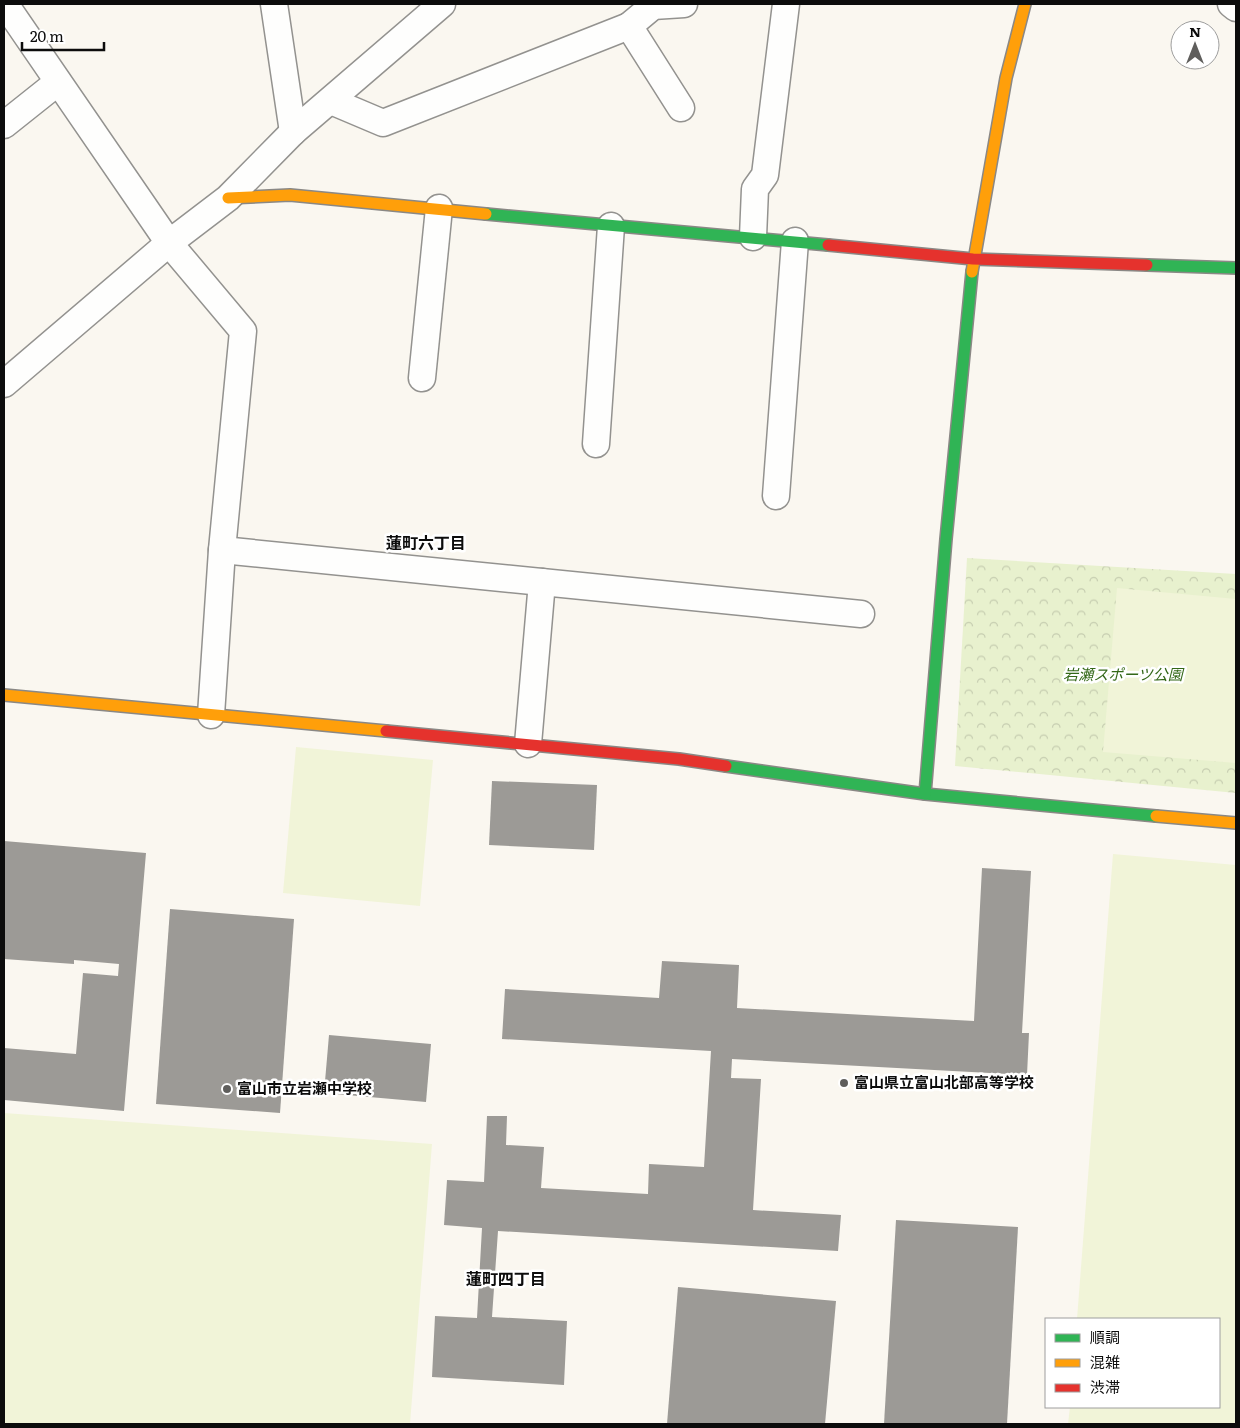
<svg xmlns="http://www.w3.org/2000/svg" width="1240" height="1428" viewBox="0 0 1240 1428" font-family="Literata,'Noto Sans JP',serif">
<defs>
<pattern id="park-crowns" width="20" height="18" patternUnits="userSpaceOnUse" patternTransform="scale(1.25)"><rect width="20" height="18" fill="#e8f1ce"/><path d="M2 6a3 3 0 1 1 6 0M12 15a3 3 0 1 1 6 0" fill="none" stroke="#c6cdb0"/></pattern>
</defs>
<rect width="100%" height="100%" fill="#faf7f0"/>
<polygon fill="url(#park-crowns)" points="967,558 1236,574 1236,793 955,766"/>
<g fill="#f1f4d8">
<polygon points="1117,588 1236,599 1236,763 1103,752"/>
<polygon points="296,747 433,760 420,906 283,893"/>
<polygon points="1113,854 1236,865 1236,1424 1068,1424 1070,1407 1219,1407 1219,1319 1077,1319"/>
<polygon points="4,1113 432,1144 410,1424 4,1424"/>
</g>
<g fill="#9c9a96">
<polygon points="492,781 597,785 594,850 489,845"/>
<polygon points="4,841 146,853 124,1111 4,1100 4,1048 76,1054 83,973 118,976 119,964 74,960 74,964 4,959"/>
<polygon points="982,868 1031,871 1022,1033 1029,1033 1027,1075 732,1059 731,1078 761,1079 753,1210 841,1215 838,1251 498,1231 492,1317 567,1321 564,1385 432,1377 435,1316 477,1318 482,1228 444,1225 447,1180 484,1182 487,1116 507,1116 506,1145 544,1147 541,1188 648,1194 649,1164 704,1167 711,1051 502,1039 505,989 659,998 662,961 739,965 737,1008 974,1021"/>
<polygon points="170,909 294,919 280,1113 156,1104"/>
<polygon points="329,1035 431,1044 426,1102 324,1093"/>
<polygon points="896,1220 1018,1227 1007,1424 884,1424"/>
<polygon points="678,1287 836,1301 825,1424 667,1424"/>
</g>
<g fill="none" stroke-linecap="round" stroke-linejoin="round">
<g stroke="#93928f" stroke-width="29">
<g id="street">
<polyline points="5,4 169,243 243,331 222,550 211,715"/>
<polyline points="274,4 293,132"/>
<polyline points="1231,4 1236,8"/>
<polyline points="331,101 383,123 629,26"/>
<polyline points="681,108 629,26 653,6 684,4"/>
<polyline points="4,125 58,82"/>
<polyline points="753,237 755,189 765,175 786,4"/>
<polyline points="422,378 439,208"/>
<polyline points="4,384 169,243 228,198 293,132 442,4"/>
<polyline points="596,444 611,226"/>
<polyline points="776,496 795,241"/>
<polyline points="222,550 861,614"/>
<polyline points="528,744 542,582"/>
</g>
</g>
<g stroke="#8a8885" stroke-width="14">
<g id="fast">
<polyline points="486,214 828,245"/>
<polyline points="1147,265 1236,268"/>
<polyline points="726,766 925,794 1156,816"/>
<polyline points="925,794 946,539 972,272"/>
</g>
</g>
<g stroke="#8a8885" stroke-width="14">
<g id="slow">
<polyline points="228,198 290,195 486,214"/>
<polyline points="972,272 1006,78 1025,4"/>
<polyline points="4,695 386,731"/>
<polyline points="1156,816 1236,823"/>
</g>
</g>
<g stroke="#8a8885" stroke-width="14">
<g id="jam">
<polyline points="828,245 973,259 1147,265"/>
<polyline points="386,731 679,759 726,766"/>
</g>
</g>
<use href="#street" stroke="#fefefd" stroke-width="26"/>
<use href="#fast" stroke="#30b455" stroke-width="11"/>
<use href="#slow" stroke="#ff9f0a" stroke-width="11"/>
<use href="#jam" stroke="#e5322d" stroke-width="11"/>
</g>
<g fill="#5f5e5c" stroke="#fff" stroke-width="2">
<circle cx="844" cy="1083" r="5"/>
<circle cx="227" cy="1089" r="5"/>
</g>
<g text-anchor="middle" stroke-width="5" stroke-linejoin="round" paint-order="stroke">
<g font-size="15" font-style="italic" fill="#346818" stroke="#fff">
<text x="1123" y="680">岩瀬スポーツ公園</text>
</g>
<g font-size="15" font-weight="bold" fill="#0c0c0c" stroke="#fff" text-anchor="start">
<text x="854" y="1088">富山県立富山北部高等学校</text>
<text x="237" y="1094">富山市立岩瀬中学校</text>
</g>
<g font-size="16" font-weight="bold" fill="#0c0c0c" stroke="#fff">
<text x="426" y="549">蓮町六丁目</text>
<text x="506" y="1285">蓮町四丁目</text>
</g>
</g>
<rect width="1240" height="1428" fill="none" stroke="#0c0c0c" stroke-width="10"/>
<rect x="1045" y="1318" width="175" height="90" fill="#ffffff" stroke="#9e9e9e"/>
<rect x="1055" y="1334" width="25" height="8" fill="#30b455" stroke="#9e9e9e"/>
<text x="1090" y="1343" font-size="15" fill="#0c0c0c">順調</text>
<rect x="1055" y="1359" width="25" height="8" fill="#ff9f0a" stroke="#9e9e9e"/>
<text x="1090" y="1368" font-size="15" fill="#0c0c0c">混雑</text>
<rect x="1055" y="1384" width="25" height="8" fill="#e5322d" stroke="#9e9e9e"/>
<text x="1090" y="1393" font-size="15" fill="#0c0c0c">渋滞</text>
<g transform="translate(1195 45)"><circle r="24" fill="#ffffff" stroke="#9e9e9e"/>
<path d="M0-4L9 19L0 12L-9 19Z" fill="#5f5e5c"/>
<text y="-8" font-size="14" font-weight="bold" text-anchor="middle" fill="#0c0c0c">N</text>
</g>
<path d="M22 42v8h82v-8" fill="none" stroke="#0c0c0c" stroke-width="2.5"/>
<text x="30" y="42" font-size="15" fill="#0c0c0c" stroke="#ffffff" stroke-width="4" paint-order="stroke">20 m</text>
</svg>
